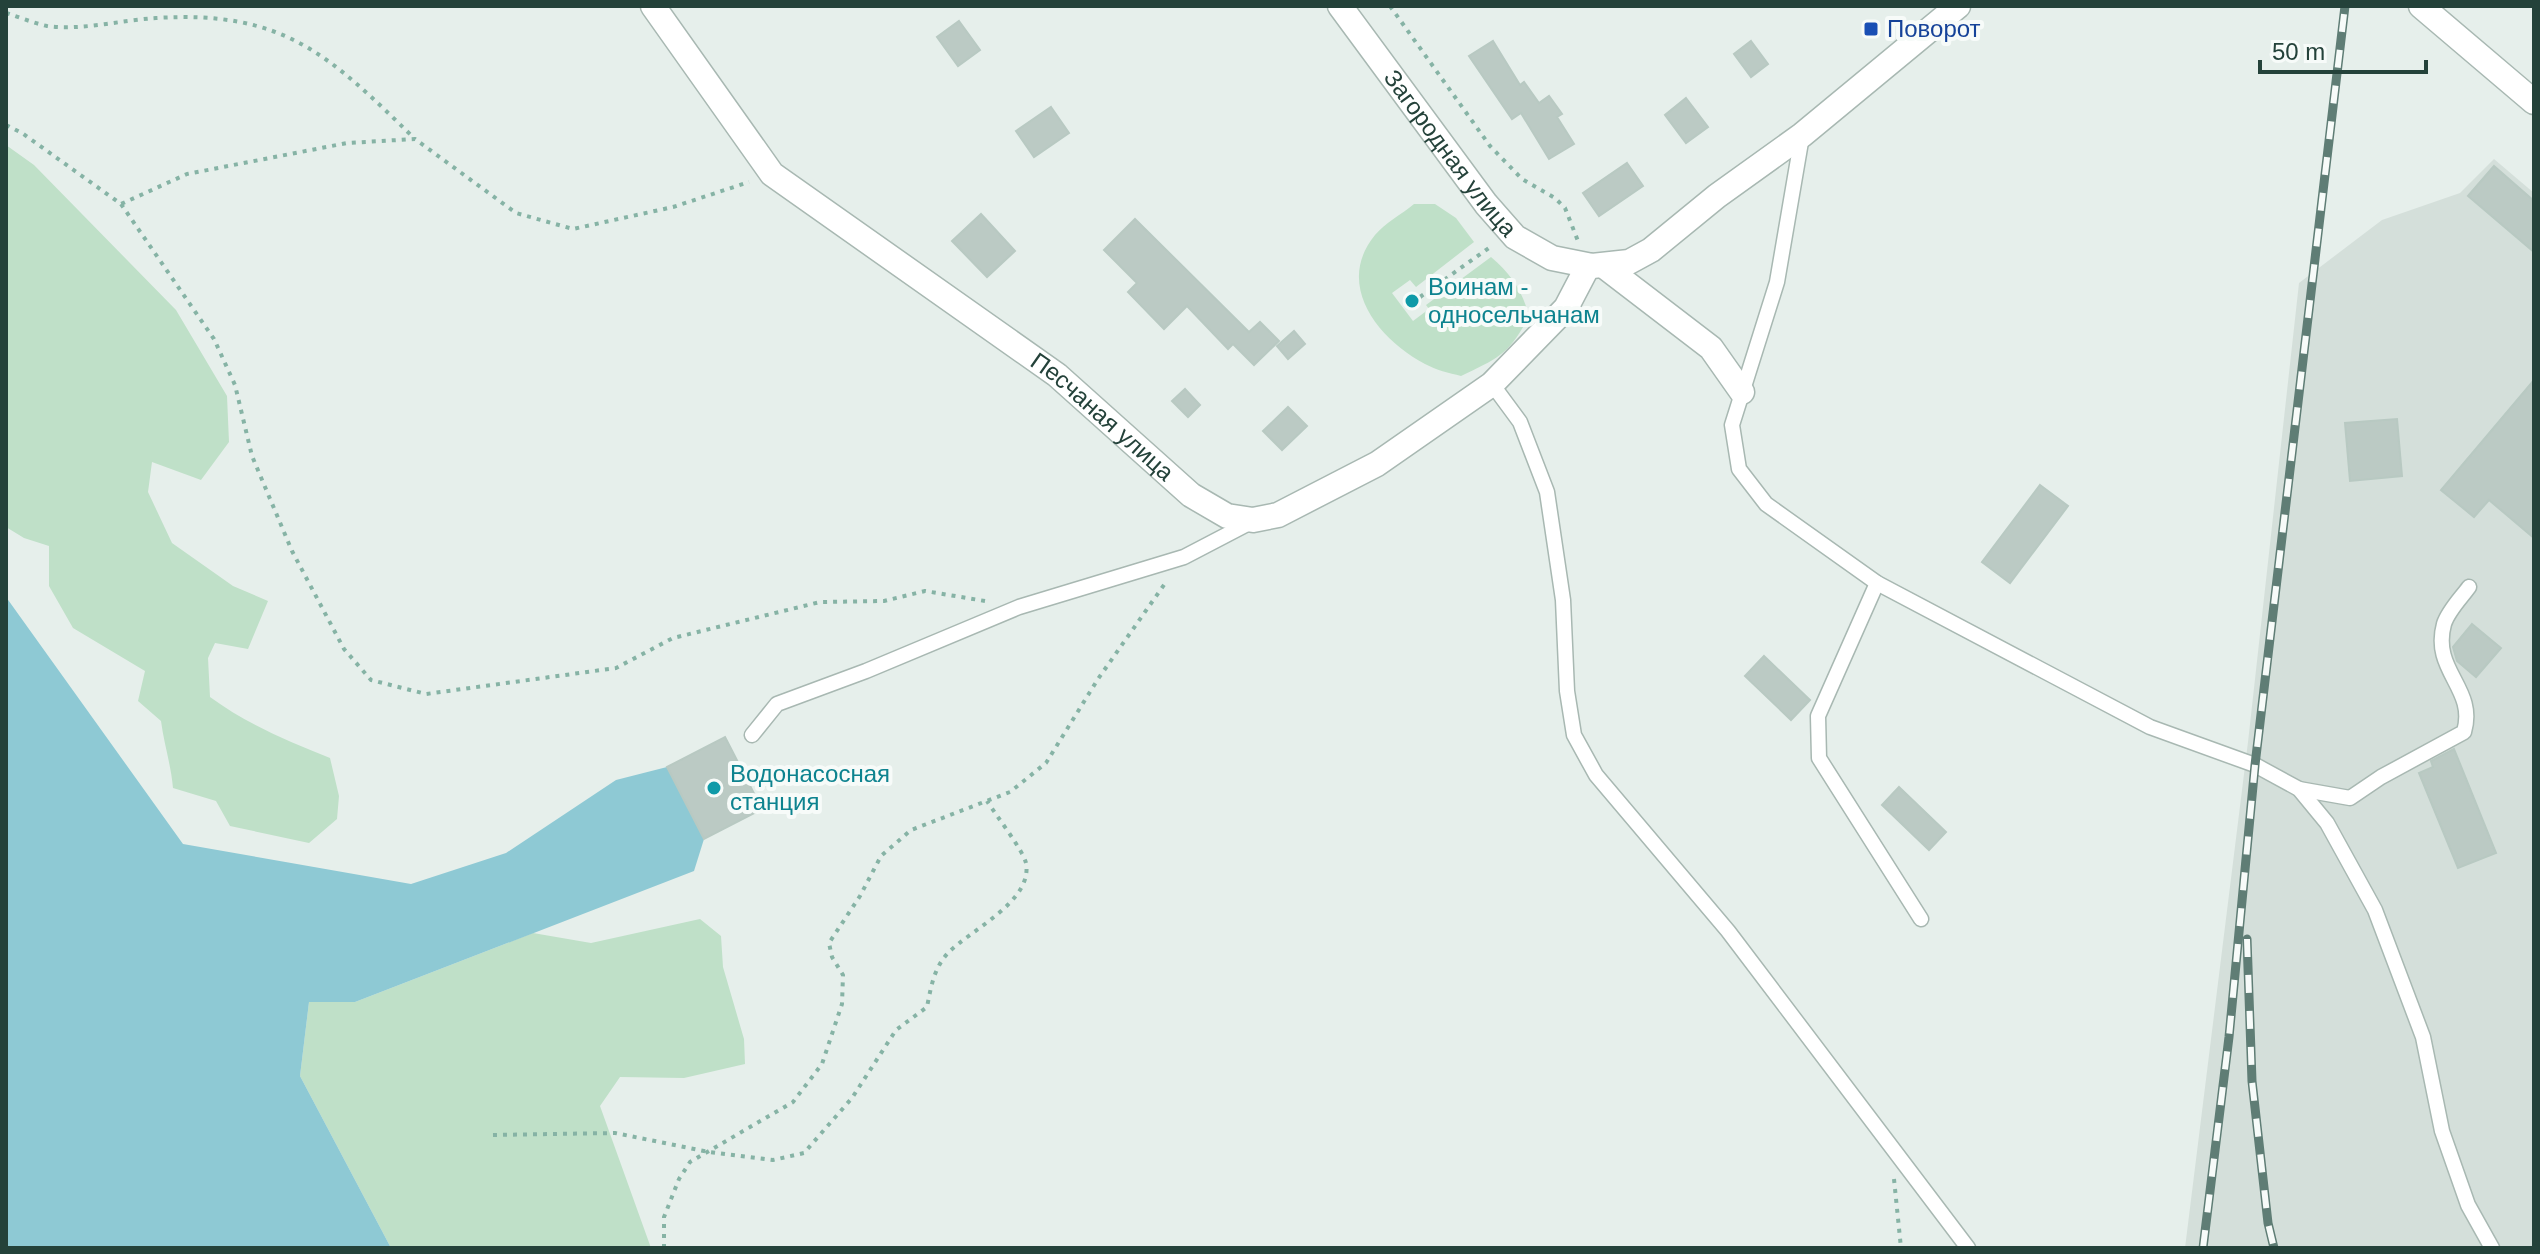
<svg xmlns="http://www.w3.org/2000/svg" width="2540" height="1254" viewBox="0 0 2540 1254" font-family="Arial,sans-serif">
<rect width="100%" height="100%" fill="#e6efeb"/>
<polygon fill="#d4dfda" points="2494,159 2534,193 2534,1248 2185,1248 2248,742 2299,283 2382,220 2460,193"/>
<g fill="#bfe0c8">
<path d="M6 145 34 165 176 310 227 396 229 442 201 480 152 462 148 492 172 543 233 586 268 601 248 649 215 643 208 658 210 697C247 724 287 741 330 758L339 796 337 819 309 843 230 826 216 801 173 788C171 765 164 744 161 721L138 701 145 671 73 628 49 586V546L24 538 6 527Z"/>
<path d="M1414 204H1435L1456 218 1474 242 1416 287 1410 280 1392 293 1413 321 1429 309 1426 305 1491 257C1511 274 1522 290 1529 316 1509 355 1498 358 1461 376 1449 373 1436 370 1425 364 1379 340 1334 285 1375 235 1385 223 1402 214 1414 204Z"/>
<polygon points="700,919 721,936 723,967 744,1039 745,1064 684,1078 620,1077 600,1106 651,1248 391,1248 300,1076 309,1002 355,1002 533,933 591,943"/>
</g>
<polygon fill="#8ec9d4" points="6,597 183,844 411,884 506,853 616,780 667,767 704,839 694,871 355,1002 309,1002 300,1076 391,1248 6,1248"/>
<g fill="#bbcac4" stroke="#b8c9c2" stroke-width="2">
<polygon points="959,21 980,50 958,66 937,37"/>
<polygon points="1493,41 1520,85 1524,82 1539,103 1549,96 1562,114 1557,117 1574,144 1549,159 1521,113 1512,119 1469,56"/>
<polygon points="1751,41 1768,64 1751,77 1734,54"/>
<polygon points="1686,98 1708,127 1686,143 1665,115"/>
<polygon points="1051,107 1069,133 1034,157 1016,131"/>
<polygon points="1627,163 1643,186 1599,216 1583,193"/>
<polygon points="2494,166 2534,201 2534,252 2468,196"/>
<polygon points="981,214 1015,251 987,277 952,241"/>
<polygon points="1135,219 1249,332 1260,322 1279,341 1254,365 1233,344 1228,349 1187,306 1164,329 1128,292 1137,283 1104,250"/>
<polygon points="1294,331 1305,344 1288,359 1277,346"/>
<polygon points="2534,380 2534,538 2489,500 2474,517 2441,490"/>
<polygon points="1185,389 1200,405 1188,417 1172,401"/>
<polygon points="1288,407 1307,426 1282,450 1263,431"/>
<polygon points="2397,419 2402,476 2350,481 2345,423"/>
<polygon points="2040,485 2068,506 2010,583 1982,562"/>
<polygon points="2472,624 2501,648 2476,677 2457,661 2453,647"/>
<polygon points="1764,656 1810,700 1791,720 1745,676"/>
<polygon points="725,737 762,809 704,839 667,767"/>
<polygon points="2454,749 2496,853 2458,868 2419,773 2433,767 2431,761"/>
<polygon points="1899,787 1946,832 1929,850 1882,805"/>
</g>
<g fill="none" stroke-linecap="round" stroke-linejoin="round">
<g stroke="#a8b8b2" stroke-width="17">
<g id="service">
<polyline points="1802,136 1777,282 1732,425 1739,469 1766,504 1877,583 2150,727 2255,765 2299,789 2327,823 2375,910 2423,1037 2442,1131 2468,1205 2492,1248"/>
<polyline points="1492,384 1520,422 1547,492 1563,600 1567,691 1574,735 1596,775 1728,931 1968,1248"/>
<polyline points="1877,583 1818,716 1819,758 1921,919"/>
<polyline points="752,735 777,704 866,671 1019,607 1184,557 1253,521"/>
<path d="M2299 789 2350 798 2381 777 2464 732C2477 688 2431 671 2444 624 2448 611 2461 598 2469 587"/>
</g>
</g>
<g stroke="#a8b8b2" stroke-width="27">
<g id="minor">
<path id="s1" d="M653 6 772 174 1057 375 1191 495 1227 516 1253 520 1278 515 1377 464 1492 384 1566 308 1588 266"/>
<polyline points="1604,266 1711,348 1742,392"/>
</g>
</g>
<g stroke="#a8b8b2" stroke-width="27">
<g id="tertiary">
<path id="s2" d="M1340 6 1486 204 1515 237 1552 258 1592 266 1629 262 1651 250 1717 196 1802 135 1958 6"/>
<polyline points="2421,6 2534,102"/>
</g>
</g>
<g stroke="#86b3a5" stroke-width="4" stroke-dasharray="4 6" stroke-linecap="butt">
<polyline points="1390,6 1490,146 1522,179 1555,198 1565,208 1578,241"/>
<path d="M6 13C19 17 33 23 47 26 80 31 122 20 156 18 284 10 329 55 415 139"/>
<polyline points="6,125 22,133 121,204 187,174 347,143 415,139 516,213 573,229 673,207 749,182"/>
<polyline points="121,204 214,339 235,385 252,456 292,551 344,649 371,680 426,694 616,668 673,638 820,602 884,601 925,591 985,601"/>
<polyline points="1420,297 1493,245"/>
<path d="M493 1135 615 1133 709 1152 773 1160 804 1153 852 1098 896 1030 927 1007C931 987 934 967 949 952 972 929 1033 901 1026 863 1023 850 995 814 987 801"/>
<polyline points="1894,1179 1901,1248"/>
<polyline points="664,1248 664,1217 679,1179 690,1162 793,1102 822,1064 842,1004 843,975 832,957 829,943 860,896 881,856 911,830 1010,792 1046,763 1098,679 1166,582"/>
</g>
<use href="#service" stroke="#fff" stroke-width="14"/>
<use href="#minor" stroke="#fff" stroke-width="24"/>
<use href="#tertiary" stroke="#fff" stroke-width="24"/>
<g stroke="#5f7d75" stroke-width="9">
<g id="rail">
<polyline points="2247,939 2252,1081 2268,1223 2274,1248"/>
<polyline points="2203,1248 2229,1037 2255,765 2345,6"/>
</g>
</g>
<use href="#rail" stroke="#f7fbf9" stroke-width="6" stroke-dasharray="18" stroke-linecap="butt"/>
</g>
<rect fill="#1a4fb4" stroke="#f7fbf9" stroke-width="3" x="1863" y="21" width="16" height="16" rx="4"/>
<g fill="#0f9aa8" stroke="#f7fbf9" stroke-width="3">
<circle cx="1412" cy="301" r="8"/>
<circle cx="714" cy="788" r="8"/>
</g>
<g text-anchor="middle" stroke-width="8" stroke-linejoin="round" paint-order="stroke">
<g font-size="24" fill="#164399" stroke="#f7fbf9" text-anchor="start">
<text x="1887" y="37">Поворот</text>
</g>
<g font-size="24" fill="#24423a" stroke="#f7fbf9">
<text dy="8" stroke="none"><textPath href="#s2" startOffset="184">Загородная улица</textPath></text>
<text dy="8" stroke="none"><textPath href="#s1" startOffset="616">Песчаная улица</textPath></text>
</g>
<g font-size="24" fill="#0d838f" stroke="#f7fbf9" text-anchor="start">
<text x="1428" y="295">Воинам -<tspan x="1428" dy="28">односельчанам</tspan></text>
<text x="730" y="782">Водонасосная<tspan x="730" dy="28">станция</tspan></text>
</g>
</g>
<rect width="2540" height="1254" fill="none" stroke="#24423a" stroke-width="16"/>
<path d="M2260 60v12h166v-12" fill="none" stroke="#24423a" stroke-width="4"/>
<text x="2272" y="60" font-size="24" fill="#24423a" stroke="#f7fbf9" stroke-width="6" paint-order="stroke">50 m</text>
</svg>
